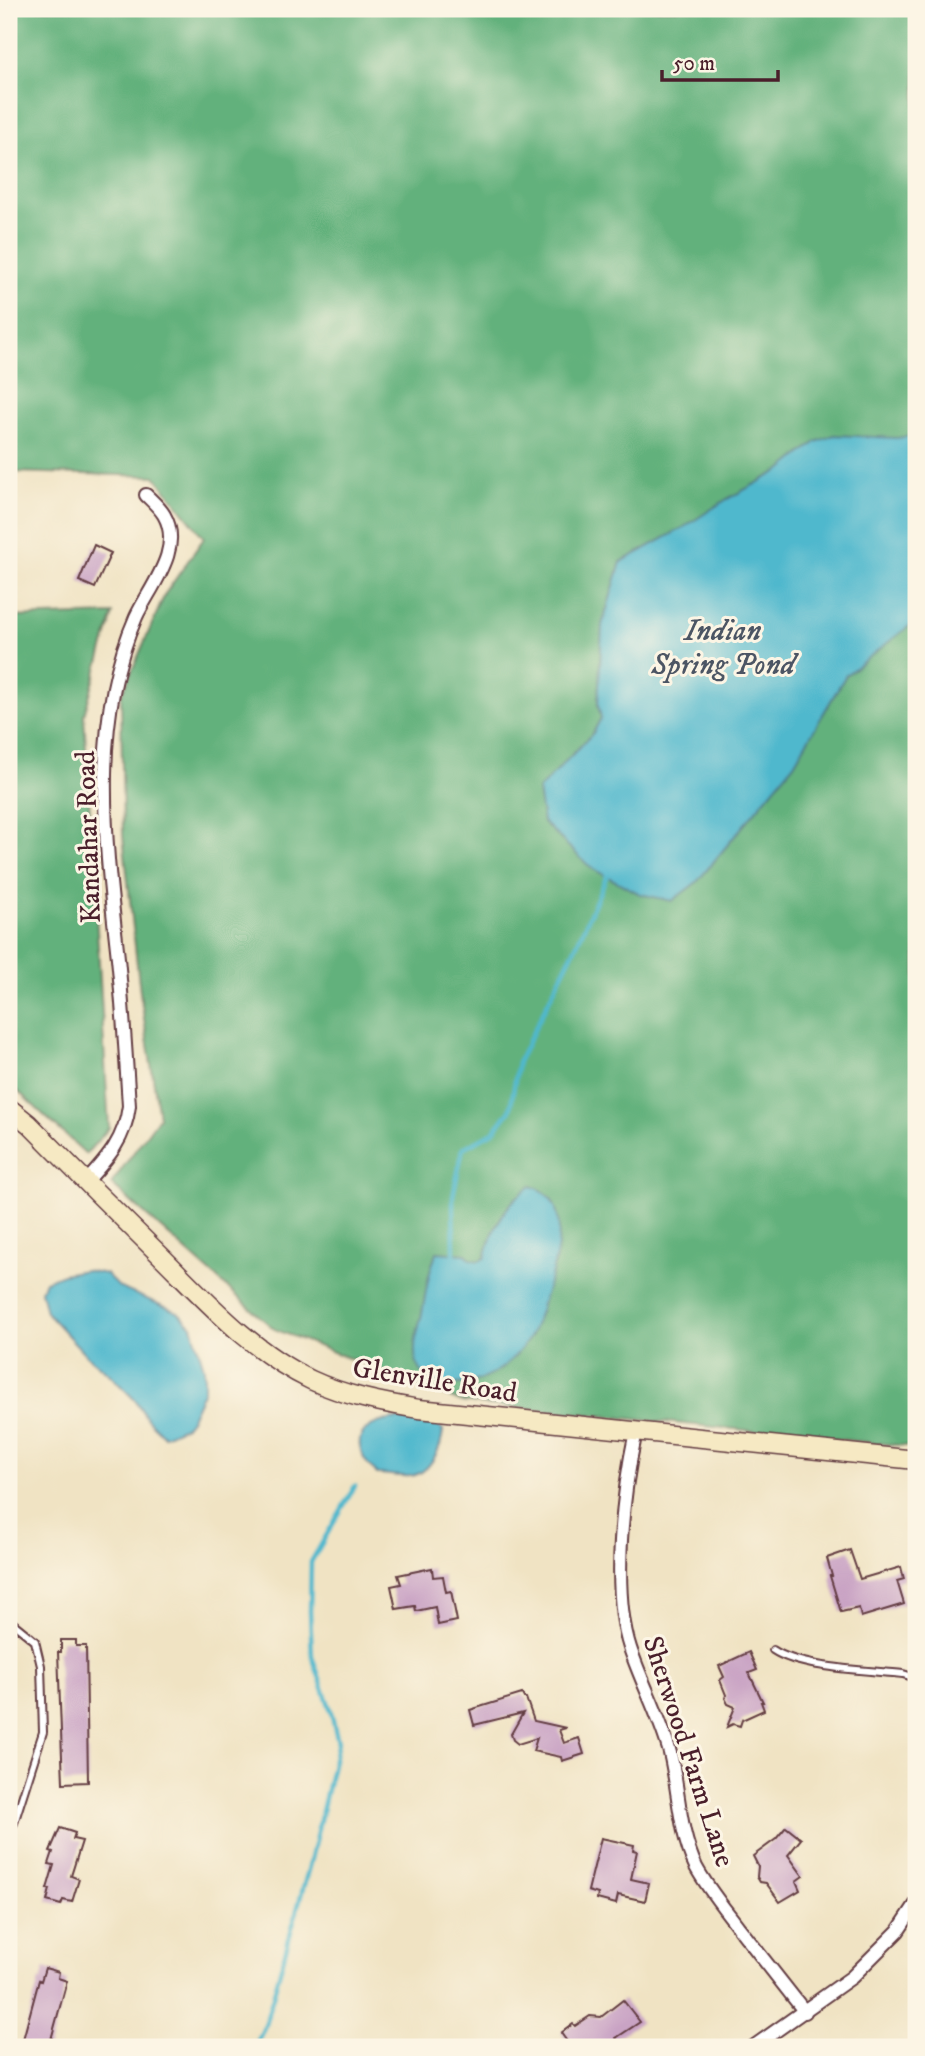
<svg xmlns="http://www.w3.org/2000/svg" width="925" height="2056" viewBox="0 0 925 2056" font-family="'IM FELL DW Pica',serif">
<rect width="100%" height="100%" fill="#fcf5e5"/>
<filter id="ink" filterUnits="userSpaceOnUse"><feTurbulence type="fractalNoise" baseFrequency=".0143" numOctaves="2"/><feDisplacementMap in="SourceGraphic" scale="14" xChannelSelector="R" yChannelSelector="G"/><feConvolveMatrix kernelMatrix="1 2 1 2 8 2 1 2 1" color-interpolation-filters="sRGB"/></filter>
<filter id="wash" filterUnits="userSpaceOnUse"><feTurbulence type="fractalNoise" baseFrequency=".00686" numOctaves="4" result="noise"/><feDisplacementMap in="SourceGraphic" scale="28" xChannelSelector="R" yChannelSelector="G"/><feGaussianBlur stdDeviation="1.57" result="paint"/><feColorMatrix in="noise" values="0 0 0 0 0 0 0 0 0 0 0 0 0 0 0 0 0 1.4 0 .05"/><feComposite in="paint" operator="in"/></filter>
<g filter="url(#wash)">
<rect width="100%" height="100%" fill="#f0e3c3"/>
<g fill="#62b17c" stroke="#566854" stroke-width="2">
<polygon points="9,9 916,9 916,1447 461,1402 274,1329 111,1184 159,1117 140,992 123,836 121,696 165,594 204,538 155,476 9,472"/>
<polygon points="113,614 84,715 109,1128 86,1154 9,1083 9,617"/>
</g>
<g fill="#4fb8cd" stroke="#4c6c7c" stroke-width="2">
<polygon points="834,435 897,438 916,435 916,621 846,675 794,764 697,882 672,901 640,894 591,868 543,822 538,790 593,733 601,718 598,705 602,625 621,562 681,529 727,499 781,470 816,442"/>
<path d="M531 1186C552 1191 559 1209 559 1230 559 1253 553 1270 546 1292 539 1312 536 1332 521 1349 501 1374 474 1388 442 1383 428 1380 421 1375 416 1360 412 1346 419 1328 422 1313 426 1292 428 1272 437 1252L466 1254 471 1259 479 1261 485 1258C492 1228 505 1203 531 1186Z"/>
<polygon points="85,1270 106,1274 120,1288 178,1312 192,1326 204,1368 204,1390 191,1418 184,1427 164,1436 148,1420 135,1400 108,1373 86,1355 46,1312 41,1291 45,1281 63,1274"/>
<path d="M395 1419C410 1419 433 1420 443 1430 442 1447 430 1474 410 1476 399 1477 387 1474 377 1474 373 1469 368 1465 365 1460 349 1432 372 1422 395 1419Z"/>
</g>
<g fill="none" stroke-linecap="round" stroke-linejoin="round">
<g stroke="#4fb8cd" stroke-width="4.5">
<polyline points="454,1256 453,1196 463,1148 493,1132 510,1110 518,1062 576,946 608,873"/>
<polyline points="255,2047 265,2025 310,1863 338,1742 330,1708 312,1656 310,1612 311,1562 355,1486"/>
</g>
</g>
<g id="blocks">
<g fill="#c9a3c4">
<polygon points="94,545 111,553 95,588 79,581"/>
<polygon points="850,1550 860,1579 901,1567 904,1579 897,1581 904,1604 861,1617 859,1608 841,1612 830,1576 832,1576 827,1558"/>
<polygon points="432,1568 433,1577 443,1576 446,1592 451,1591 457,1621 438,1625 435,1607 416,1611 415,1606 396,1609 391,1586 401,1584 398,1575"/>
<polygon points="61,1640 76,1640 76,1646 86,1646 88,1782 63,1783 58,1652 61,1652"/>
<polygon points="749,1652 757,1670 749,1673 763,1702 761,1702 764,1710 742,1720 740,1726 733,1724 727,1727 735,1707 728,1704 725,1698 726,1695 720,1680 724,1677 719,1666"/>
<polygon points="522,1694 524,1698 526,1698 534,1721 566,1728 559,1730 564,1743 579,1738 584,1754 562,1761 561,1757 533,1751 537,1738 518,1744 513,1740 511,1734 523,1713 474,1725 470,1710"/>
<polygon points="786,1827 801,1839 788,1855 803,1876 796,1881 800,1890 780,1902 766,1883 760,1882 757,1877 758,1866 753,1856 776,1839"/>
<polygon points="60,1828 75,1833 73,1839 82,1841 71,1876 79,1879 72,1902 63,1900 61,1905 47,1901 50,1889 47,1889 54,1865 49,1864 53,1852 50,1851"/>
<polygon points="601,1838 634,1845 633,1850 637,1851 631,1879 649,1883 645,1901 618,1895 616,1904 597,1899 598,1894 588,1891"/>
<polygon points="45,1968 59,1972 58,1978 67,1981 49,2047 21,2047 39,1980 41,1981"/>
<polygon points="623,2000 640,2022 616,2038 618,2041 610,2047 571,2047 561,2033 573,2024 575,2026 590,2016 601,2017"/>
</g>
</g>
</g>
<g filter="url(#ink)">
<use href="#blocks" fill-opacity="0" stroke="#633c42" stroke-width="2"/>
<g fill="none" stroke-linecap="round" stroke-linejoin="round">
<g stroke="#633c42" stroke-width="10">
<g id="lane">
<polyline points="9,1620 35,1641 41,1666 43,1732 14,1823 9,1831"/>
<path d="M773 1650C801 1669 868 1670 903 1674L916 1678"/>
</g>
</g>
<g stroke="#633c42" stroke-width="16">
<g id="street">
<path d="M86 1182C108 1158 125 1139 129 1106 126 1057 123 1007 118 958 106 847 89 723 136 617 150 587 184 549 164 515 160 508 152 501 146 495"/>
<path d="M636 1431C623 1491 611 1590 630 1648 642 1684 660 1716 670 1753 679 1790 679 1832 696 1867 708 1889 724 1908 739 1928 761 1956 783 1984 805 2012"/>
<polyline points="753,2047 852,1977 898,1931 916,1904"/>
</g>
</g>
<g stroke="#633c42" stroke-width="21">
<path id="secondary" d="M9 1108 29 1124C74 1170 119 1215 164 1259 209 1304 254 1353 311 1380 345 1396 383 1403 419 1409L916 1460"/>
</g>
<use href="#lane" stroke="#fff" stroke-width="6"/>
<use href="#street" stroke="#fff" stroke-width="12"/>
<use href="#secondary" stroke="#f6e9c3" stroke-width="18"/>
</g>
</g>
<g text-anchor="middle" stroke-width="6" stroke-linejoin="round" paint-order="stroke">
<g font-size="28" fill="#4a1f2b" stroke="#fcf5e5">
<text transform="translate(87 837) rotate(-92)" y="10">Kandahar Road</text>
<text transform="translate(435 1379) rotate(9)" y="10">Glenville Road</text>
<text transform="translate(690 1751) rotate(72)" y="10">Sherwood Farm Lane</text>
</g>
<g font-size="30" font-style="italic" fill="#4c5564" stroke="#fcf5e5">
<text x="723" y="640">Indian<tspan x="723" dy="34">Spring Pond</tspan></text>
</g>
</g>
<rect width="925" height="2056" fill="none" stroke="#fcf5e5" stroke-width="35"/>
<path d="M662 70v10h116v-10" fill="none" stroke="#4a1f2b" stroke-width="3.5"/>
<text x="673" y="70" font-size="21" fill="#4a1f2b" stroke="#fcf5e5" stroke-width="5" paint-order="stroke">50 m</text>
</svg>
